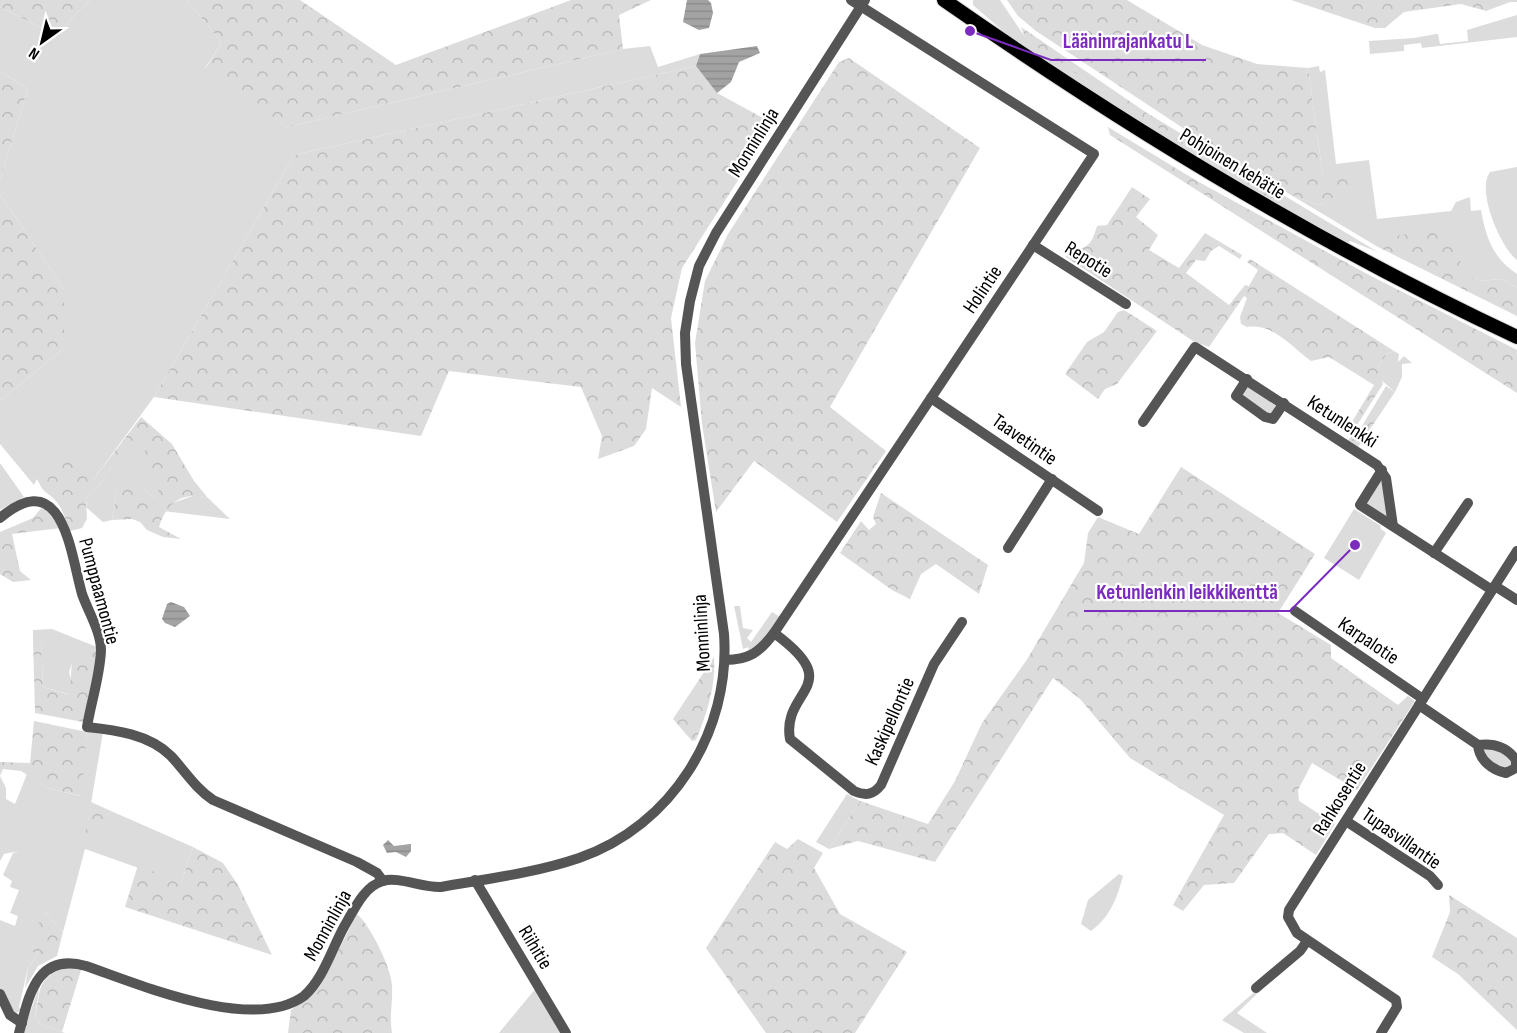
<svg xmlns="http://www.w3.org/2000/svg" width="1517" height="1033" viewBox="0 0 1517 1033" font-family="'Sofia Sans Condensed',sans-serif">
<defs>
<pattern id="forest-crowns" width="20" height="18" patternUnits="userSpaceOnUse" patternTransform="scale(1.5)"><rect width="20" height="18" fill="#dcdcdc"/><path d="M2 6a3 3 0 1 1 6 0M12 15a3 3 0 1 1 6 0" fill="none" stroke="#bbb"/></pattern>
<pattern id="water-rules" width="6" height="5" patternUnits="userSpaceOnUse" patternTransform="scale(1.5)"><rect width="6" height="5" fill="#a3a3a3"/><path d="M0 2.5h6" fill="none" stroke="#8b8b8b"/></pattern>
</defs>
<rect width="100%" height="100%" fill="#fff"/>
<g fill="#dcdcdc">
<polygon points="90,0 187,0 222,43 205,68 287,127 623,49 650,46 658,67 700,54 696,66 294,155 154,397 93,480 37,479 34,485 0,444 0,401 64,348 64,289 0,194 0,179 28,89 0,71 0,7 56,35"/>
<polygon points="973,0 1000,0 1027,40 1268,201 1122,113 1012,39 973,5"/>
<polygon points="1517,15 1517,37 1422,48 1421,43 1404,45 1404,51 1370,54 1369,41 1414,38 1436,34 1438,34 1440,44 1468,41 1467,30"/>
<path d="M1319 66 1320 72 1325 70 1336 164 1369 160 1377 219 1451 211 1456 202 1470 197 1471 211 1481 210C1486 238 1493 258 1517 274V288L1501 279 1478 281 1378 238V247L1291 195 1319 205 1362 187 1360 176H1323L1308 68Z"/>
<path d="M1517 167V260C1500 247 1476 190 1490 172Z"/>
<polygon points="1303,207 1378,252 1350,241 1346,245 1295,217"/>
<polygon points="1394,351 1399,354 1398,362 1404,356 1412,363 1402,364 1402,377 1395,392 1380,379 1378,366 1387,354"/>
<polygon points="1248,386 1278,405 1273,413 1268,414 1242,399 1243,390"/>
<polygon points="129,438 146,449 139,471 151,472 160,492 154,497 143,489 117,490 112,520 103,522 87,508 86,499 100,485"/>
<polygon points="0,463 24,497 0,510"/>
<polygon points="1381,478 1389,518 1366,505 1366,501"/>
<polygon points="196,495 208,498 230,519 163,511 169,504"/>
<polygon points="1354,509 1381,526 1380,528 1386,533 1359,580 1324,558"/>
<polygon points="734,606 740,606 743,628 753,630 747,638 751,642 772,612 780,617 765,641 749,650 748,647 743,649"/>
<polygon points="52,629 97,647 98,652 77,647 69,672 72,683 68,694 43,687 41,640 33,639 33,630"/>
<polygon points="87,732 103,732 85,839 111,811 193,847 181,883 85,849 63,932 45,912 29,950 38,954 28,968 19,1007 21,1010 15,1014 3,999 0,988 0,920 15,926 18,916 10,913 19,890 10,887 12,881 3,875 13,853 19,851 4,854 0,861 0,776 6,788 6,799 15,804 27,774 48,788 80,796"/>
<polygon points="1487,746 1511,758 1513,765 1502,769 1483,754"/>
<polygon points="847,794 860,801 829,849 816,842"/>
<path d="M1119 874 1123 876C1117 898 1110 917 1091 931L1081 924 1088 900Z"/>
<polygon points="40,984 35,1016 41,1025 65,1033 23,1033"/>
<polygon points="536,988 562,1033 499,1033"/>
<polygon points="1258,989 1261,990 1237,1013 1267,1033 1244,1033 1222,1020"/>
</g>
<g fill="url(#forest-crowns)">
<polygon points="0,0 90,0 56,35 0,7"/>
<polygon points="187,0 300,0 396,65 571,0 651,0 619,15 623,49 287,127 205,69 222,43"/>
<polygon points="1007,0 1127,0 1202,45 1257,64 1308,68 1323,176 1361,176 1362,188 1319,205 1291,195 1239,165 1036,31 1018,16"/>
<polygon points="1291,0 1517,0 1517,2 1510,2 1486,11 1461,4 1404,12 1385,28 1375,28"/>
<polygon points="1021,27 1147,113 1303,207 1295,217 1268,201 1026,40"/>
<polygon points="849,58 980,148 830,407 886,451 837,522 754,461 716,512 702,424 695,343 705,281 728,234 839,62"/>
<polygon points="696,66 717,93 774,124 682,268 671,318 681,407 652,388 646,429 634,446 598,459 602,436 581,387 449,371 421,436 154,397 294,155"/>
<polygon points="0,71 28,89 0,179"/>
<polygon points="1108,127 1197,181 1369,275 1517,350 1517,393 1110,135"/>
<path d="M1132 187 1150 199 1136 217 1158 235 1149 250 1179 268 1205 233 1242 255 1240 259 1219 246 1211 251 1205 261 1196 260 1186 273 1229 305 1245 285 1249 286 1258 270 1247 262 1250 259 1394 351 1387 354 1378 366 1383 384 1352 433 1346 432 1374 385 1329 357 1311 361C1291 346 1273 323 1247 327L1241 324 1240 317 1247 298 1244 296 1209 347 1193 341 1066 257 1070 250C1089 249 1092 243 1097 226L1107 225Z"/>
<polygon points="0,194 64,289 64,348 0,401"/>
<polygon points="1456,228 1462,273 1478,281 1501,279 1517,288 1517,316 1378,247 1378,238"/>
<polygon points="1124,310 1157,331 1117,384 1105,389 1098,399 1065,374 1087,342 1104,332 1118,312"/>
<polygon points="1386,386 1395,392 1358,447 1348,440 1362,426"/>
<path d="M141 417 172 444 194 481 208 498C182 491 166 503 159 527L181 539 163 537 147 530 140 522 132 519 112 520 117 490 125 485 143 489 154 497 159 492 151 473 139 471 135 465 146 449 129 439 100 485 86 499 87 519 82 528 70 531C66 521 63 509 55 500 46 490 45 496 37 479 47 469 68 449 83 463 88 467 90 475 93 480Z"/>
<polygon points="1181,467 1315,554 1278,613 1331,645 1331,658 1398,705 1408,696 1415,701 1357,790 1312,763 1298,790 1299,801 1335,824 1316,855 1283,833 1269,834 1234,883 1204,885 1183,911 1173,905 1224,815 1130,758 1080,699 1053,678 935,862 858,841 829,849 860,801 928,824 955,781 982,723 1026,661 1084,563 1088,533 1098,517 1139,534"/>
<polygon points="881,493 988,565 979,594 936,564 921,574 910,599 892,590 840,553 861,521 869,530 876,524 873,517"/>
<polygon points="43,506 61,528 12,534 20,571 31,580 13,582 0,574 0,532 33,518"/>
<path d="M33 639H41L43 687 67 694C75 678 67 667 77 646L98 652 83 722 35 713Z"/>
<path d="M714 657C716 686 707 713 696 740L692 741 673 719Z"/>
<polygon points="34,721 87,732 81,796 48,788 21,771 3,769 0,776 0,762 30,763"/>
<polygon points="91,802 111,811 84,841"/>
<polygon points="798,839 823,853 814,868 840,914 907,952 855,1033 766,1033 706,948 775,842 787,849"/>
<polygon points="193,847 223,863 238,885 272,955 125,907 138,865 181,883"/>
<polygon points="1449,895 1517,938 1517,1030 1458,974 1432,957 1450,912"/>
<polygon points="45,912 63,932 57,956 38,966 25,988 28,968 38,954 25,949"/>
<path d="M357 914C370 925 392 969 392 986 393 1003 389 1016 392 1033H288L291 1010 320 986Z"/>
<path d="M62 967 81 970 62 1032 41 1025 35 1016C42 988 35 983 62 967Z"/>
</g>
<g fill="url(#water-rules)">
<polygon points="687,0 708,0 711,3 713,13 709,28 699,30 683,22"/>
<polygon points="757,46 760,53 739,62 731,82 717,93 696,66 700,54"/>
<polygon points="171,602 184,607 190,616 175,627 165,623 162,619 167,604"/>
<polygon points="388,840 394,846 411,844 411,851 406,857 396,852 387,853 383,845"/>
</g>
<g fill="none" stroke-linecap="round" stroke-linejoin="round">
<g stroke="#dbdbdb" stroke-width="16">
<path id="major" d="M944 0C1126 127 1316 243 1517 337"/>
</g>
<g stroke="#555" stroke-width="10">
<polyline points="1033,245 1126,304"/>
<polyline points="1247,379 1236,396 1265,417 1273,419 1284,403"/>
<polyline points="931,398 1098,511"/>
<polyline points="1143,422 1195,347 1377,465 1386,478 1393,526"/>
<polyline points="1382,470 1360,505 1492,590"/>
<path d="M0 518C63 465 70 551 82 594 88 611 101 632 101 650 100 676 91 702 87 727 115 730 149 734 171 756 185 771 195 788 213 800L357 862 377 873 383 881"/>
<polyline points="1008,548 1052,479"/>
<polyline points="1434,553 1468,503"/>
<polyline points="1495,586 1517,600"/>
<polyline points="1295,611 1423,699"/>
<path d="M774 633C848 687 781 689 790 739L854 791C866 796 873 795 881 785L934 664 962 622"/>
<path d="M725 660C749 660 760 652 774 633L1094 154 851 0"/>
<path d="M1419 705 1478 745C1479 760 1492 770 1506 773L1516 768V760C1507 747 1493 743 1478 745"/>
<polyline points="1346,821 1430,876 1438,885"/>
<polyline points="475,880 566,1033"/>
<polyline points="1256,988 1300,951 1307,941"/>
<polyline points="0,994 10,1015 22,1023"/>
<path d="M19 1033C29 996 36 952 86 966 141 985 253 1033 304 996 324 978 332 948 345 925 354 910 364 886 383 881 398 876 423 888 441 887 486 879 535 873 579 858 672 826 731 731 724 634L686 364 685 333 690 301 699 266 716 233 865 0"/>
<polyline points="1381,1033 1397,1007 1396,1000 1297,933 1288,917 1289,910 1517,551"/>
</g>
<use href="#major" stroke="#000" stroke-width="14"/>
</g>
<g text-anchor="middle" stroke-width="4.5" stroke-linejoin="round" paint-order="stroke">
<g font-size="20" fill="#000" stroke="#fff">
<text transform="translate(753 142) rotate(-58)" y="7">Monninlinja</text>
<text transform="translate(1233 163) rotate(31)" y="7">Pohjoinen kehätie</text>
<text transform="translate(1089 259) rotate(32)" y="7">Repotie</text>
<text transform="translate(982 289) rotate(-56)" y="7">Holintie</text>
<text transform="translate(1343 421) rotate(33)" y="7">Ketunlenkki</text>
<text transform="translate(1025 439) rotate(35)" y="7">Taavetintie</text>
<text transform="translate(100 591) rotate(75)" y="7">Pumppaamontie</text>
<text transform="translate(701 633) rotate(-93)" y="7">Monninlinja</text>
<text transform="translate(1369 640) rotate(34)" y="7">Karpalotie</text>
<text transform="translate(889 721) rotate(-66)" y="7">Kaskipellontie</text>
<text transform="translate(1339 798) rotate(-58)" y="7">Rahkosentie</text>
<text transform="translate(1402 838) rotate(35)" y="7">Tupasvillantie</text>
<text transform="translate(327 925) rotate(-61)" y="7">Monninlinja</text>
<text transform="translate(536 947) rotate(59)" y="7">Riihitie</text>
</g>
</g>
<path fill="none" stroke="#7b2cbf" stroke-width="2" d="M970 31L1051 60H1206M1355 545L1290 611H1084"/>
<g fill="#7b2cbf" stroke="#fff" stroke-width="2">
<circle cx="970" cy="31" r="6"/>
<circle cx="1355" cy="545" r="6"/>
</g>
<g font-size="21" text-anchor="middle" font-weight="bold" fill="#7b2cbf" stroke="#fff" stroke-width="4.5" stroke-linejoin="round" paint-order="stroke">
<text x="1128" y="48">Lääninrajankatu L</text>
<text x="1187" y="599">Ketunlenkin leikkikenttä</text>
</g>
<g transform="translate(42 42) rotate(214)" stroke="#ffffff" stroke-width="4.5" paint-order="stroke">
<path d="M0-4.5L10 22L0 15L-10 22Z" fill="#000000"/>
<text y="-9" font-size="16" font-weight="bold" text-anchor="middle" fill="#000000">N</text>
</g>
</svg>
